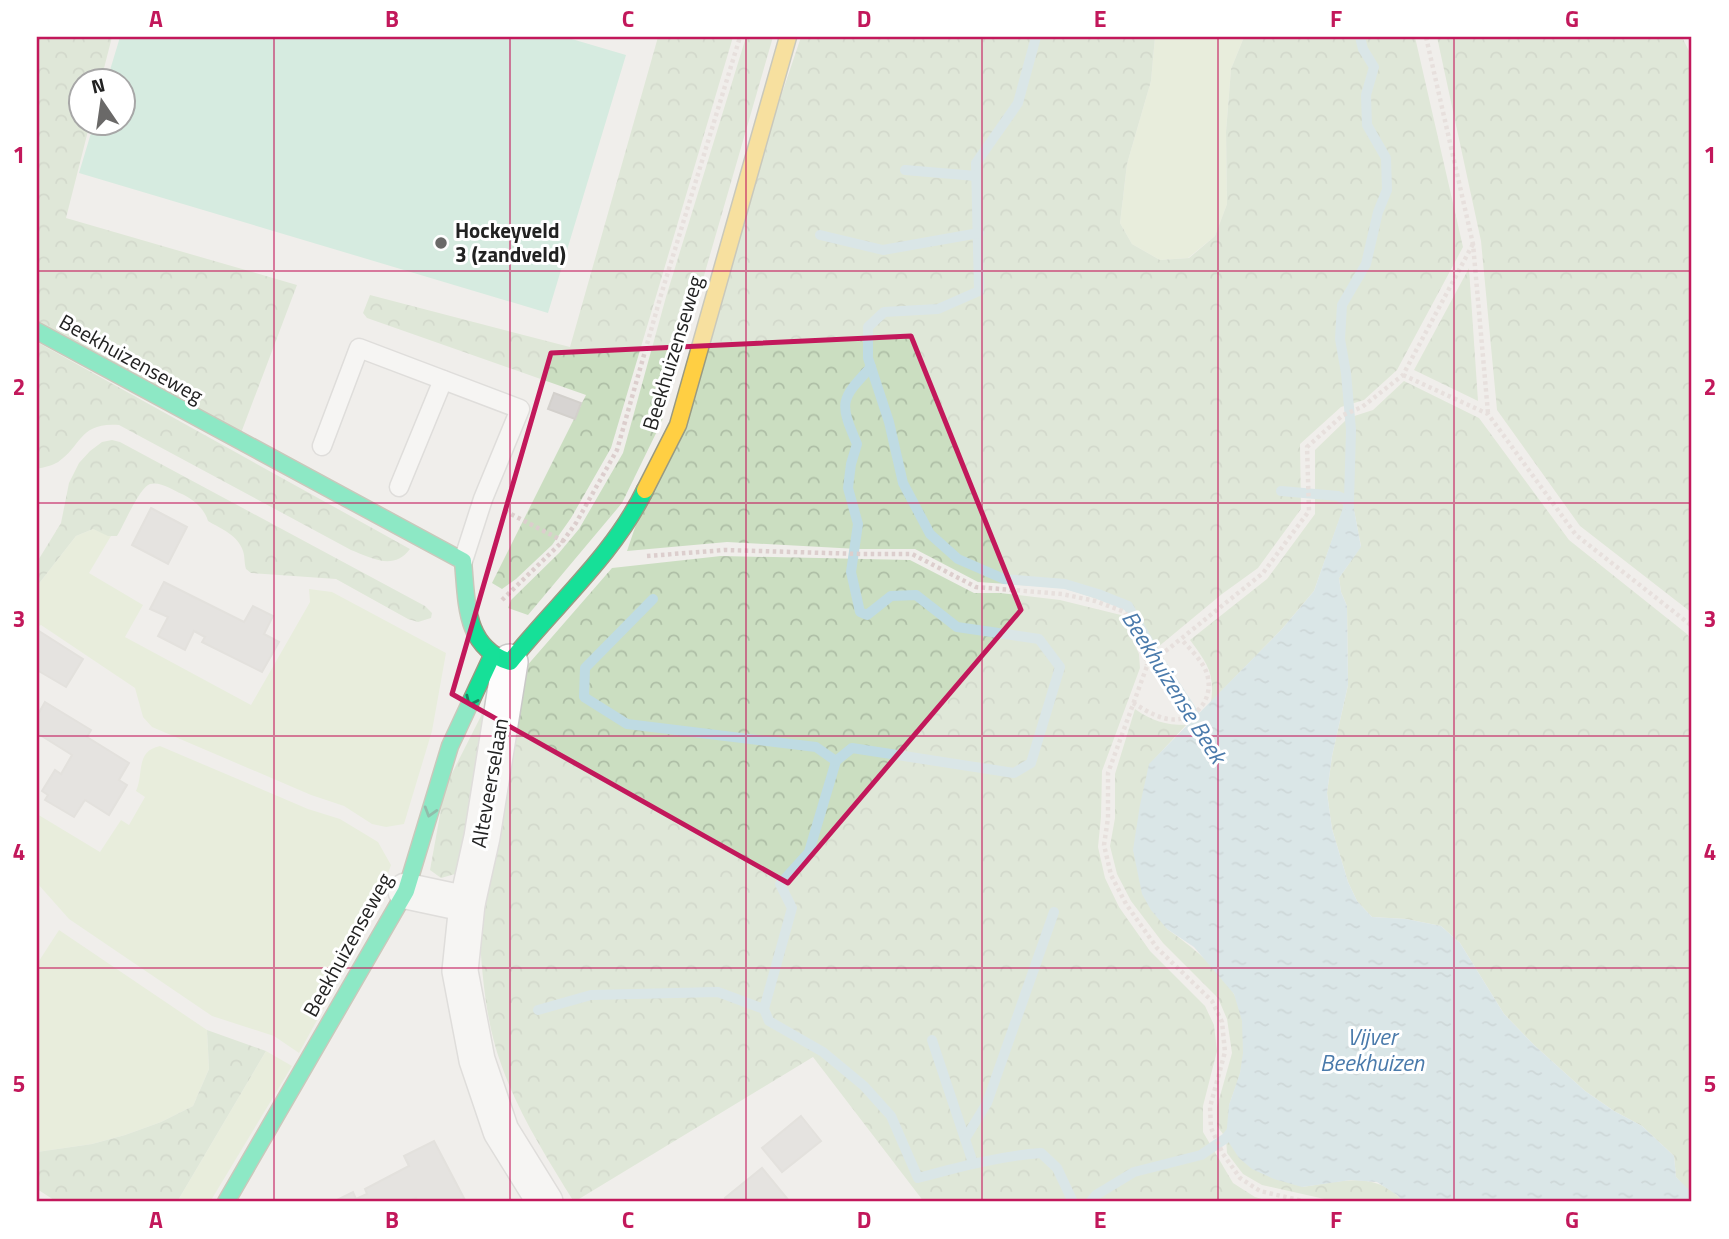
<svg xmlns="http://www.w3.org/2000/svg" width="1729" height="1239" viewBox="0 0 1729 1239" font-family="'Titillium Web',sans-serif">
<defs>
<pattern id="forest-crowns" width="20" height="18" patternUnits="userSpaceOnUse" patternTransform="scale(1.75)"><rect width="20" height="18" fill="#cbdec1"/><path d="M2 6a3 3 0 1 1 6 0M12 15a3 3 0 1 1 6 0" fill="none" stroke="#aebea6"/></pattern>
<pattern id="water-ripples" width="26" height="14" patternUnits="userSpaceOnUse" patternTransform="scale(1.75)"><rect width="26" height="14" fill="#bfdbe3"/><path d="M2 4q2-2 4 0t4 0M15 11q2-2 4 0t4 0" fill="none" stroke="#a4bcc2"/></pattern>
</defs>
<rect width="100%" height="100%" fill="#f0eeeb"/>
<g fill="#ddeccb">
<polygon points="1155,37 1244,37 1231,69 1226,132 1227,204 1215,236 1188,258 1160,260 1132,244 1120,223 1127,164 1151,81"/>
<polygon points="93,529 111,536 89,573 143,605 125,637 251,705 310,602 309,589 332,592 446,653 432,731 404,824 386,827 372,824 344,806 311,795 152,727 143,717 135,688 41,625 37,627 37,586 76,536"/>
<path d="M160 746 308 809 340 819 378 842 391 865 372 920 299 1053 274 1036 212 1016 69 919 37 883V814L100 852 121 820 129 825 145 797 136 791C144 774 135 751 160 746Z"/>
<polygon points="59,930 207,1030 209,1069 193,1106 161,1122 125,1135 92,1144 37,1152 37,964"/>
<polygon points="266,1051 292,1066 210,1202 177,1202"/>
</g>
<g fill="url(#forest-crowns)">
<polygon points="37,37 112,37 101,80 80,80 80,122 90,123 66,218 297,285 241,433 37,322"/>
<polygon points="658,37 733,37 611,448 571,518 552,545 516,579 502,589 492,583 586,395 367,318 363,313 370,295 570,347"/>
<polygon points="746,37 773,37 662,421 622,503 528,615 508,608 511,600 559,553 579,529 623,453 666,297"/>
<polygon points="801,37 1155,37 1151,81 1127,164 1120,223 1132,244 1160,260 1189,258 1215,236 1227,204 1226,132 1231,69 1244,37 1415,37 1463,247 1397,370 1364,400 1341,407 1300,444 1301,509 1258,568 1222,594 1152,652 1127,609 1064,588 978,582 915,549 858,549 727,542 627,551"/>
<polygon points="1437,37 1682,37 1692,57 1692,613 1580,526 1497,410 1481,241"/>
<polygon points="1469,268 1478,401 1414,370"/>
<path d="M37 342 410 549C394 571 371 558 351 550L119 425C79 422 82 446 58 462 52 466 44 467 37 469Z"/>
<path d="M1404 381 1479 418 1569 540 1687 634 1692 641 1691 1194 1676 1177 1674 1156 1642 1126 1614 1111 1585 1091 1534 1045 1504 1014 1460 943 1441 926 1406 919 1372 917 1357 901 1348 882 1332 829 1327 793 1332 756 1348 685 1347 606 1341 592 1339 578 1361 546 1350 490 1314 591 1282 629 1211 702C1215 673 1207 663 1190 640L1267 579 1315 514V450L1348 418 1373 410Z"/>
<path d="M112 440 120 442 425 606 432 613 431 618 418 622 408 619 336 579 251 573 246 569C244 562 245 557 243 551 238 535 221 529 208 521 204 508 194 500 182 494 173 490 160 481 150 484 139 488 124 525 117 536H108L93 529 76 536 37 586V562L61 523 69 483 79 463 90 451 102 442Z"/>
<path d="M721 556 910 560 974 593H1000L1060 600 1121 615 1139 654 1140 668 1102 771 1101 817 1098 847 1105 878 1119 907 1150 951 1205 1006 1214 1025 1217 1051 1203 1106V1132L1233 1183 1255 1197 1272 1202H924L813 1057 574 1202C547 1158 518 1113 501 1064 485 1020 482 972 479 926L525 668 612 568Z"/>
<path d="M1135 709C1152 721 1165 725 1186 725L1150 764 1167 929C1191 946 1219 968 1234 994 1246 1015 1246 1051 1240 1074 1237 1085 1232 1095 1229 1106L1302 1187C1338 1182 1377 1169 1403 1202H1338L1262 1185 1243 1174 1227 1153 1226 1138 1217 1126V1107L1232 1053 1227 1019 1218 998 1163 943 1131 901 1117 874 1110 846 1115 818V774Z"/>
<polygon points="482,714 485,729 463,867 455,874 441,878 430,870 445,787"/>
<polygon points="207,1030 266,1051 177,1202 57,1202 37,1189 37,1152 92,1144 125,1135 161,1122 193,1106 209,1069"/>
</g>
<polygon fill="#b7e6d2" points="120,37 565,37 626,55 548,313 79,173 94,123 122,122 122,80 107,80"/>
<polygon fill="url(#water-ripples)" points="1350,488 1361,547 1339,578 1341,592 1347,606 1348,685 1332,756 1327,793 1332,829 1348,882 1357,901 1372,917 1406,919 1441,926 1460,943 1504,1014 1534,1045 1585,1091 1614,1111 1642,1126 1674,1156 1676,1177 1692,1193 1692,1202 1403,1202 1397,1195 1377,1182 1351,1180 1302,1187 1274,1179 1252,1169 1239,1158 1226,1138 1229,1105 1240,1073 1243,1053 1242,1021 1234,994 1194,947 1167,929 1151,910 1142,894 1133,850 1140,805 1149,764 1282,629 1314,591"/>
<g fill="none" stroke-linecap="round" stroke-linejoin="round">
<g stroke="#bfdbe3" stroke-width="10">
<polyline points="1036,37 1018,103 976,163 979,291 938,309 884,312 868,327 868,358 889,422 903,483 930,534 958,559 1004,579 1065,584 1098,594 1128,606 1160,662 1202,726"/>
<polyline points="905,170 976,176"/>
<polyline points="820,235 883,250 979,233"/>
<path d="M871 367C840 400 839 402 857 444L851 464 848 488 858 524 851 572 860 612 867 615 891 596 916 595 957 627 1039 639 1060 667 1031 763 1014 773 852 748 836 761 809 852 780 884 792 908 764 1009 769 1021 823 1052 864 1086 891 1116 918 1178C959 1167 999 1156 1041 1153L1057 1168 1073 1202"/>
<polyline points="1281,491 1338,496 1346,500 1349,506"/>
<polyline points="1349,501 1351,430 1346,373 1340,339 1342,305 1366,264 1378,212 1387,190 1386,158 1367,125 1366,95 1374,67 1363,49 1360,37"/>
<polyline points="653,599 585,668 584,697 627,724 816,747 836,761"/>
<polyline points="538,1010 591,995 718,992 764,1009"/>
<polyline points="932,1040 965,1139"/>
<polyline points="973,1163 965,1139 987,1103 1054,912"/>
<polyline points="1090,1202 1096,1195 1134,1172 1201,1155 1226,1138 1235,1127"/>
</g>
</g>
<g fill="#d7d4d2" stroke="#d3d0cc" stroke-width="2">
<polygon points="554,393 581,403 575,419 548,409"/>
<polygon points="151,508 187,527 168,564 132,545"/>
<polygon points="164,582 244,622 253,606 273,616 264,634 279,642 262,672 202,642 205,637 194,631 185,650 158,636 168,617 150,609"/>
<polygon points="39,631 83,659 66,687 37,670 37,635"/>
<polygon points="45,702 91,730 87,737 129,763 119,780 127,785 109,815 85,800 74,817 45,800 48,795 42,791 55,770 61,774 72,755 37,733 37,716"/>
<polygon points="801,1116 821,1141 782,1172 762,1148"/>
<polygon points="434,1141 466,1202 418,1202 416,1198 407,1202 333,1202 353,1192 356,1199 367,1194 365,1189 409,1166 404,1156"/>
<polygon points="762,1168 790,1202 728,1202 725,1198"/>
</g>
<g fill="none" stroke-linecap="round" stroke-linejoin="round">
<g stroke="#c9c8c7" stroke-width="21">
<g id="lane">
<polyline points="322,446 359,348 520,409 483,499 463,561"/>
<polyline points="399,487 443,380"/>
</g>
</g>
<g stroke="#c9c8c7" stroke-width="38">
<g id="street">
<polyline points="510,662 482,837 467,904 460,971 477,1060 501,1131 545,1202"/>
<polyline points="406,891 467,904"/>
</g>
</g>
<g stroke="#999a82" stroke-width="19">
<g id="fast">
<path d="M37 331 463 561C467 602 464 647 510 662 555 605 613 556 645 490"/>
<polyline points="226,1202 406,891 450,746 492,656"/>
</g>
</g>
<g stroke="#999a82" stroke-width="19">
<polyline id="slow" points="645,490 678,425 788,37"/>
</g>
<g stroke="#dccecd" stroke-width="4.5" stroke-dasharray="3.5 3.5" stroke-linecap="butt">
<polyline points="1426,37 1473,244 1488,413"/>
<polyline points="1403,375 1488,414 1576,535 1692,626"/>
<polyline points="505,511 565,542"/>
<polyline points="647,556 725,550 861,554 912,554 976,587 1062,594 1095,601 1125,612 1145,653 1147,665"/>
<polyline points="502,600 563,541 576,523 617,450 661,295 740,37"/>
<path d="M1133 703C1144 709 1155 717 1168 719 1194 723 1215 700 1207 674 1203 661 1190 649 1181 639"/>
<polyline points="1307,1202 1260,1191 1240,1178 1223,1154 1211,1128 1210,1107 1225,1052 1222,1022 1212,1001 1157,948 1126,904 1111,875 1104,845 1108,818 1108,773 1147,666 1263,573 1309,511 1307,447 1343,415 1362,407 1403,375 1473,244"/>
</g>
<use href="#lane" stroke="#fdfcfc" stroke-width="18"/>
<use href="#street" stroke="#fdfcfc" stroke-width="35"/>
<use href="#fast" stroke="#16e098" stroke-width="16"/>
<use href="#slow" stroke="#ffcf43" stroke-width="16"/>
</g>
<defs><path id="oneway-chevron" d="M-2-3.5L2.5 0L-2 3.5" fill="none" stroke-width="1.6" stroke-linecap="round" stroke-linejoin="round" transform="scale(1.75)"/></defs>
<g stroke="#1c815d">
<use href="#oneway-chevron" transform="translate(471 701) rotate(115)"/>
<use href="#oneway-chevron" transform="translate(430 812) rotate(107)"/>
</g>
<path d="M0 0H1729V1239H0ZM911 336 1021 610 788 883 452 694 551 353Z" fill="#f0eeeb" fill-opacity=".55" fill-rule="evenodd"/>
<path fill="none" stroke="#c2185b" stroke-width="5" stroke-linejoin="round" d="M911 336 1021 610 788 883 452 694 551 353Z"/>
<path fill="none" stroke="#c2185b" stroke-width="2" stroke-opacity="0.55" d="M274 37V1202M510 37V1202M746 37V1202M982 37V1202M1218 37V1202M1454 37V1202M37 271H1692M37 503H1692M37 736H1692M37 968H1692"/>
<circle fill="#6a6968" stroke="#fff" stroke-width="2.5" cx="441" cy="243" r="7"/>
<g text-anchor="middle" stroke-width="6" stroke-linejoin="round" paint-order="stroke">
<g font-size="21" font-weight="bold" fill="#222" stroke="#fff" text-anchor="start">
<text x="455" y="238">Hockeyveld<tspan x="455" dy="24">3 (zandveld)</tspan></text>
</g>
<g font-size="21" fill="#222" stroke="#fff">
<text transform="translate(673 353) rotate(-73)" y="7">Beekhuizenseweg</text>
<text transform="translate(131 359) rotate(29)" y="7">Beekhuizenseweg</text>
<text transform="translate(490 783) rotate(-80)" y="7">Alteveerselaan</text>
<text transform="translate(348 945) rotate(-61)" y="7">Beekhuizenseweg</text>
</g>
<g font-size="23" font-style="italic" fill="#4a7aab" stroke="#fff">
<text transform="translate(1174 687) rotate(58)" y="8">Beekhuizense Beek</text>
<text x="1372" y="1045">Vijver<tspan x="1372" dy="26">Beekhuizen</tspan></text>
</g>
</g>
<rect width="1729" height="1239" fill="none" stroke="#ffffff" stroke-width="77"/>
<g transform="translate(102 102) rotate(347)"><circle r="33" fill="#ffffff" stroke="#a7a7a7" stroke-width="2"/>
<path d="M0-5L12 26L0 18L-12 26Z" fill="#6a6968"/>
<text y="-10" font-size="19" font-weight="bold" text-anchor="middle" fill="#222222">N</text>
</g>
<rect x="38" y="38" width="1652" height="1162" fill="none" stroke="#c2185b" stroke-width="2.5"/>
<g font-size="23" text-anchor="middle" font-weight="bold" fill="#c2185b">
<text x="156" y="27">A</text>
<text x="392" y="27">B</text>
<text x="628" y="27">C</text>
<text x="864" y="27">D</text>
<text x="1100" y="27">E</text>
<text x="1336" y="27">F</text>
<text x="1572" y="27">G</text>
<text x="19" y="163">1</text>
<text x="1710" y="163">1</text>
<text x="19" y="395">2</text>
<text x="1710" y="395">2</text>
<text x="19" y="627">3</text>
<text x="1710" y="627">3</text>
<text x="19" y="860">4</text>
<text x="1710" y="860">4</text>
<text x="19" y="1092">5</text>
<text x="1710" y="1092">5</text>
<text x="156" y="1228">A</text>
<text x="392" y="1228">B</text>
<text x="628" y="1228">C</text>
<text x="864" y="1228">D</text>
<text x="1100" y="1228">E</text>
<text x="1336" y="1228">F</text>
<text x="1572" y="1228">G</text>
</g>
</svg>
